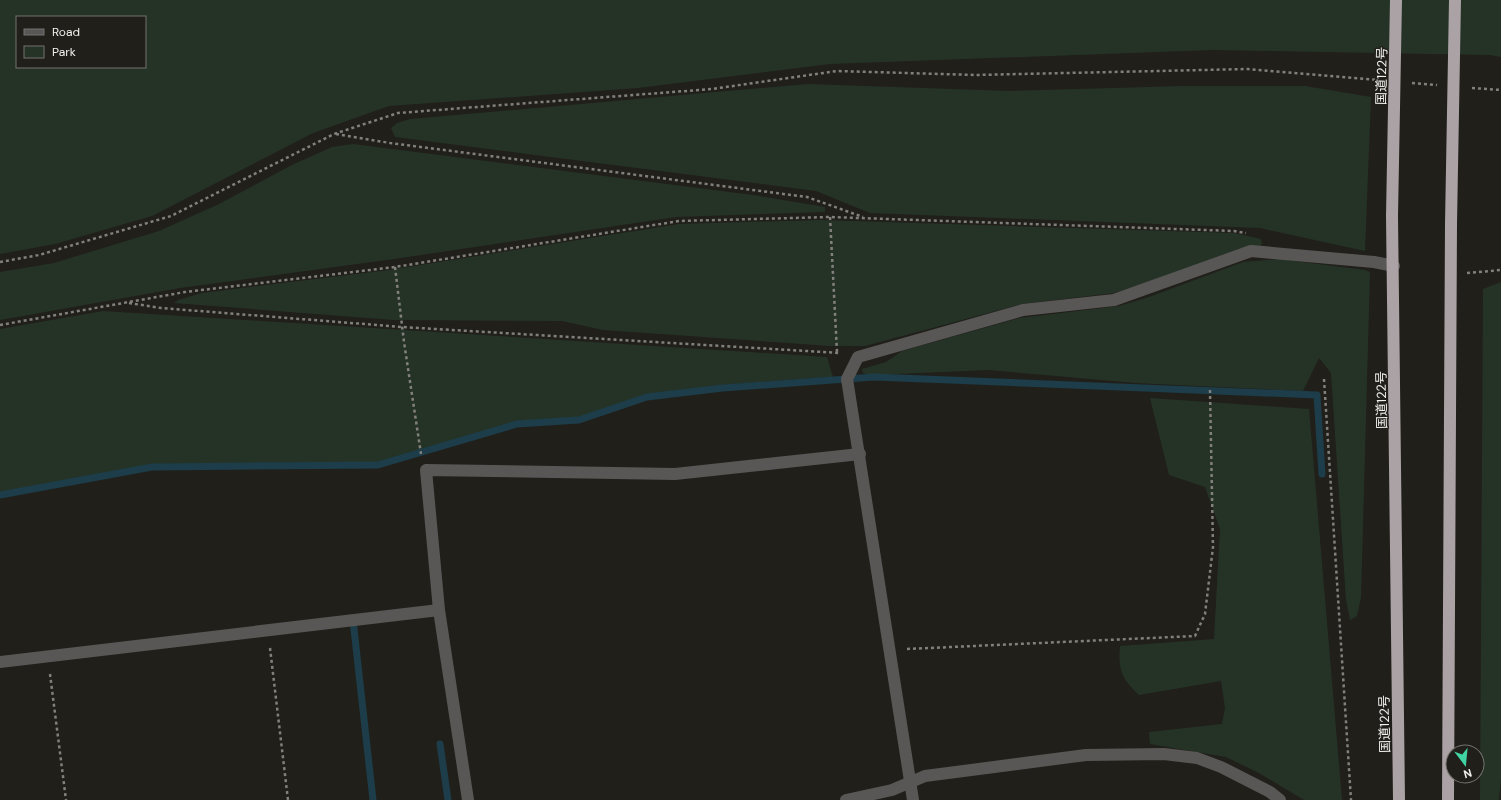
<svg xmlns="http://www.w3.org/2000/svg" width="1501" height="800" viewBox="0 0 1501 800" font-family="'DM Sans','Noto Sans JP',sans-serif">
<rect width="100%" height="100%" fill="#211f1a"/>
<g fill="#253327" fill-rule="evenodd">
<path d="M0 0H1501V57L1490 55 1212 50 830 64 638 88 389 106 313 133 152 216 55 244 0 254ZM17 17H145V67H17Z"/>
<polygon points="808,84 1010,91 1183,86 1305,86 1371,97 1365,251 1260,228 870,213 816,191 395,137 391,128 397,123 410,119"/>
<polygon points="353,144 753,195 825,207 825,212 676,217 394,259 180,288 0,320 0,272 54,263 159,231 219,204 292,165 332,147"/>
<polygon points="821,220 1234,233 1261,239 1262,244 1259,247 1114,293 1022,304 865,346 830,346 603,330 562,321 393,320 174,303 178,300 202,293 389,270 679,224"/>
<polygon points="1279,259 1365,270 1370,272 1361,597 1357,616 1350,620 1346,600 1331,373 1319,358 1303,391 1136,383 989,370 870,375 863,373 862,369 886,362 902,351 1020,318 1119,306 1149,297 1243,262"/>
<polygon points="1501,282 1501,778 1499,800 1480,800 1483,289"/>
<polygon points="103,311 827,357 833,377 722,385 649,394 579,417 515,422 378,462 148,465 0,493 0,329"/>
<path d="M1150 398 1309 409 1342 800H1304L1259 773 1226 757 1150 744 1149 732 1222 724 1225 708 1221 681 1139 695C1122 679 1118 670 1120 646L1214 639 1220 529 1205 487 1169 475Z"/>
</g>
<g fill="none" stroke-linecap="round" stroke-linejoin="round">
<g stroke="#1c3d49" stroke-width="7">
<polyline points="0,495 152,467 378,465 517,424 579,420 647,397 723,388 874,377 1317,395 1322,474"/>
<polyline points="353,620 373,800"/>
<polyline points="440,744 448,800"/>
</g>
<g stroke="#82807c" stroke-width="2.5" stroke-dasharray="3 3" stroke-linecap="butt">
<polyline points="1412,83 1437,85"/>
<polyline points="1472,88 1501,90"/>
<polyline points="336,134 390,143 807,197 863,217"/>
<polyline points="830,217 837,352"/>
<polyline points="0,262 39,255 171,216 334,134 398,113 712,89 837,71 975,75 1248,69 1377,80"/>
<polyline points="395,267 404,342 421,454"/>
<polyline points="1467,273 1501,270"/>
<polyline points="129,303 161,308 402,327 840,353"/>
<polyline points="0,325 185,292 395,267 679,221 830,217 1234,231 1246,233"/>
<polyline points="1324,379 1351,800"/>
<polyline points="270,648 288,800"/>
<polyline points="907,649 1195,636 1205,614 1213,547 1210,390"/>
<polyline points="50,674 66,800"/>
</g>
<g stroke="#595656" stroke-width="12">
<polyline points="0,662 439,610"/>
<polyline points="468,800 439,610 426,470 675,474 860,454"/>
<polyline points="846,800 892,790 925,776 1086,755 1164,754 1197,758 1221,767 1270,792 1280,800"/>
<polyline points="913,800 847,379 858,357 1023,310 1114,300 1251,251 1374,262 1394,266"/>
</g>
<g stroke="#aaa2a4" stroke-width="12">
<polyline points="1392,216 1399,800"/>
<polyline points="1448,800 1451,224"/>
</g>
<g stroke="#aaa2a4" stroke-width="12">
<polyline points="1392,216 1396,0"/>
<polyline points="1451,224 1455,0"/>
</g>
</g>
<g text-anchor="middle" stroke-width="3" stroke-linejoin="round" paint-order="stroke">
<g font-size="13" fill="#f2f1ee" stroke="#211f1a">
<text transform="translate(1381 76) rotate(-89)" y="5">国道122号</text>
<text transform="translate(1381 400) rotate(-91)" y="5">国道122号</text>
<text transform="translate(1384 724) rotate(-91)" y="5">国道122号</text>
</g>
</g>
<rect x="16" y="16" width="130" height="52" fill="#211f1a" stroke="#75736f"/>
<rect x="24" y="29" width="20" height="6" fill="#595656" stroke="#75736f"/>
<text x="52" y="36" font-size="12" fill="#f2f1ee">Road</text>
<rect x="24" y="46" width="20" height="12" fill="#253327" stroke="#75736f"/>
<text x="52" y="56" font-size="12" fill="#f2f1ee">Park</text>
<g transform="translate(1465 764) rotate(164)"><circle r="19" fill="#211f1a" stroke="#75736f"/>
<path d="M0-3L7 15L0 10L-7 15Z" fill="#40d4a2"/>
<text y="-6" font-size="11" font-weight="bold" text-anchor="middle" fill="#f2f1ee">N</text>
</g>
</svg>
